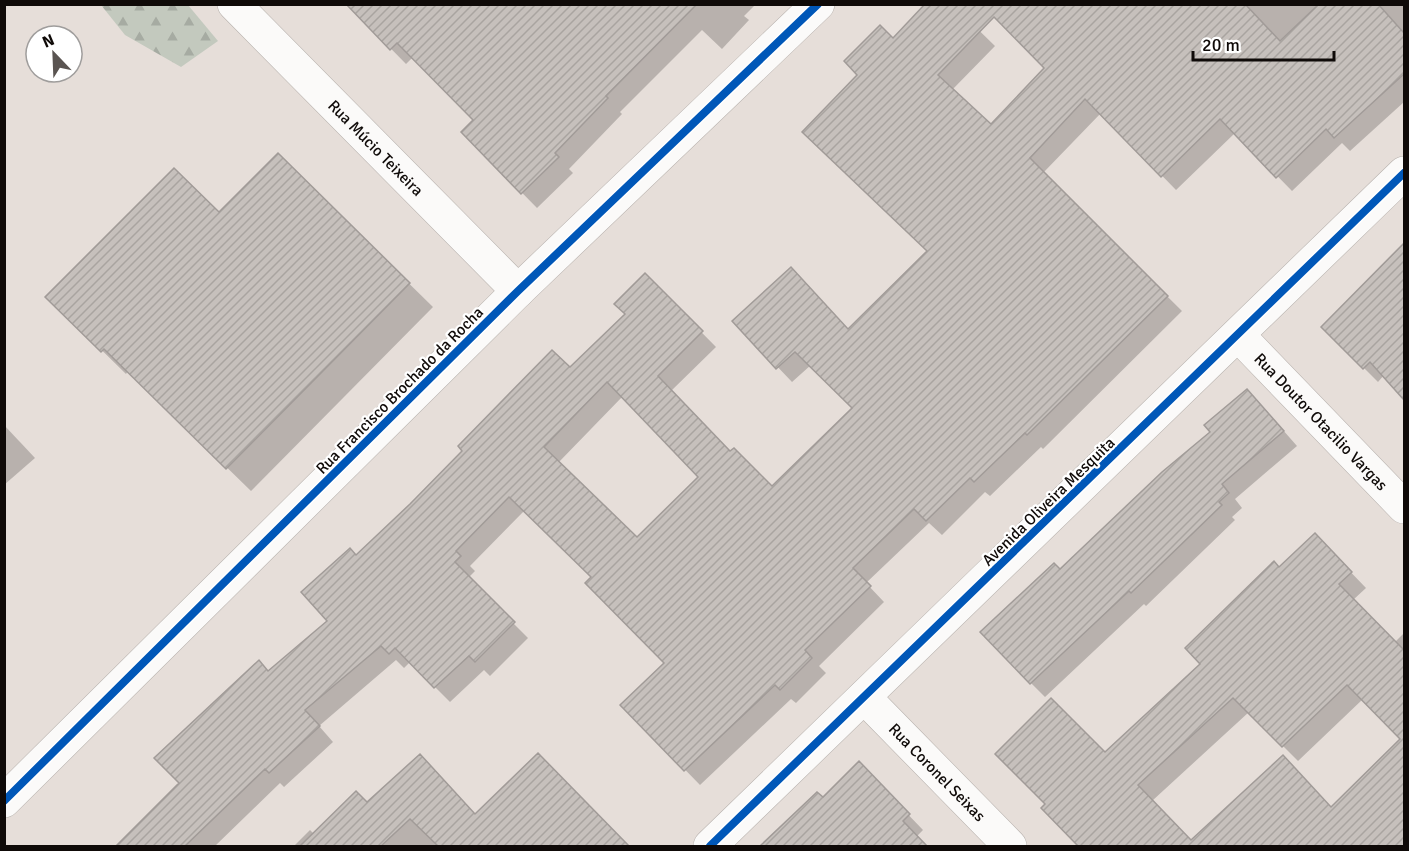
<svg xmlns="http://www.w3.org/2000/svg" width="1409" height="851" viewBox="0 0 1409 851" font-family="Signika,sans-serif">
<defs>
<pattern id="forest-firs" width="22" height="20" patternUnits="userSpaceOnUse" patternTransform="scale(1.5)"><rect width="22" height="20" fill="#c3c9be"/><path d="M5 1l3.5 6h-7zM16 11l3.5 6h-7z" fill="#a6aba2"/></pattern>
<pattern id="building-hatch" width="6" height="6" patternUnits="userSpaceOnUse" patternTransform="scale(1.5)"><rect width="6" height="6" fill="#c6c0bc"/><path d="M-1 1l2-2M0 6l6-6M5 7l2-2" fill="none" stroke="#a9a4a0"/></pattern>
</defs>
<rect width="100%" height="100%" fill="#e6ded9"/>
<polygon fill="url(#forest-firs)" points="101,5 188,5 218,41 181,67 125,35"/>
<g fill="#0003" fill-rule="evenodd">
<polygon points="611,4 756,4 744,16 749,20 722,49 702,30 620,112 622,114 569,169 573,173 537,208 463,133 475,120 413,57 406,64 354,11"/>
<path d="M952 4 995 46 952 90 991 126 1187 4H1404V102L1350 151 1342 143 1292 191 1235 133 1176 190 1101 113 1043 173 1182 311 1043 449 1041 447 990 496 985 492 942 535 929 523 866 583 884 602 819 666 826 673 796 703 791 699 700 785 622 705 666 663 593 577 525 510 470 566 475 571 468 578 528 638 490 676 484 670 450 702 410 662 404 668 396 660 319 726 333 742 284 787 280 783 215 846H143L130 834 181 783 269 673 329 621 356 557 570 369 627 315 645 275 716 347 671 391 731 453 772 489 854 408 811 365 792 382 734 321 849 330 929 251 893 40ZM623 396 700 477 637 539 558 463Z"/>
<polygon points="278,155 433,307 251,491 128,371 126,374 71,320 219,214"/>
<polygon points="1404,253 1404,398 1384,375 1378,382 1323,327"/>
<polygon points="1261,405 1297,446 1235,499 1242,508 1232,517 1235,520 1146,606 1144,604 1045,697 1031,683 1060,571"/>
<polygon points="4,425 35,458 4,485"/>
<polygon points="1315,535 1366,588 1353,600 1395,642 1404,633 1404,846 1202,846 1195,839 1332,808 1403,739 1363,699 1298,761 1249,712 1152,801 1196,846 1080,846 1043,808 1203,664 1279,569"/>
<polygon points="538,755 627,846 294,846 310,830 314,834 367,804 476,815"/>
<polygon points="873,778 923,830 916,837 925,846 762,846 817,794 823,799"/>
</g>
<g fill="url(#building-hatch)" stroke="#a19b98" stroke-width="1.5" fill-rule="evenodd">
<polygon points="346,4 697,4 606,96 608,98 555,153 559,157 521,194 461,132 473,120 397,43 390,50"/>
<path d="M925 4H1245L1280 41 1319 4H1378L1404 33V74L1334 138 1326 129 1276 178 1220 119 1161 177 1085 99 1030 158 1168 296 1027 435 1025 433 974 482 970 478 926 521 914 509 853 568 871 586 805 650 812 658 780 690 775 685 684 771 620 705 664 663 585 583 591 577 509 497 456 551 461 556 455 562 515 622 475 662 469 656 434 688 395 648 389 654 381 646 305 710 320 726 269 773 265 769 185 846H116L179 783 154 758 259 660 268 671 327 621 301 592 350 548 356 555 410 504 462 451 458 446 552 350 570 367 625 314 614 304 645 273 703 331 658 376 730 451 734 448 772 486 852 408 795 352 776 369 732 321 791 267 848 329 927 251 802 132 857 75 844 61 880 25 893 38ZM994 17 1044 68 991 124 938 75ZM607 382 698 477 637 537 544 447Z"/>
<polygon points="278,153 410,283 226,469 104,349 101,352 45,297 174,168 219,212"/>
<polygon points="1404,243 1404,400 1370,362 1363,369 1321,327"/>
<polygon points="1247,389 1284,431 1222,484 1229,493 1219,502 1222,505 1131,593 1129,591 1030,684 980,632 1054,563 1060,569 1162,472 1210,432 1204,425"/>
<path d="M1315 533 1352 572 1339 584 1404 650V846H1078L1041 808 1045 804 995 754 1051 698 1105 752 1200 664 1185 648 1274 561 1279 567ZM1347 685 1400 739 1331 807 1283 755 1191 840 1138 785 1233 698 1282 747Z"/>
<polygon points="538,753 629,846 438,846 410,819 381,846 300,846 356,791 367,802 420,754 475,814"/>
<polygon points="859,761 910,814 903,821 927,846 760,846 817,792 823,797"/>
</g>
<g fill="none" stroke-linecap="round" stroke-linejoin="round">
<g stroke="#b6b0ac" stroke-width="34">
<g id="minor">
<path id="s1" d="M234 4 518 291"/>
<path id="s2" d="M1238 335 1404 507"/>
<path id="s3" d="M864 697 1010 846"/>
<polyline points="4,801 518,291 818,4"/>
<polyline points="710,846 1404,173"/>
</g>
</g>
<use href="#minor" stroke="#fbfaf9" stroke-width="33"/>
<g stroke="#fff" stroke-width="11">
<g id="cycleway">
<polyline points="4,801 518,291 818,4"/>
<polyline points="710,846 1404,173"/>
</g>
</g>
<use href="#cycleway" stroke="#0057b8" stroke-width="8"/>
</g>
<g text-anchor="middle" stroke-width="4.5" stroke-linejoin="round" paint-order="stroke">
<g font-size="16" fill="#0f0a08" stroke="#fff">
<text dy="6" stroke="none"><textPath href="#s1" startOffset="202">Rua Múcio Teixeira</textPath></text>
<text transform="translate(399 390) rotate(-45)" y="6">Rua Francisco Brochado da Rocha</text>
<text dy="6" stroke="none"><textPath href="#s2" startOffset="120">Rua Doutor Otacilio Vargas</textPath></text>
<text transform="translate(1048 501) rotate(-44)" y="6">Avenida Oliveira Mesquita</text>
<text dy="6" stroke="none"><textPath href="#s3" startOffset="105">Rua Coronel Seixas</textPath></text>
</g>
</g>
<rect width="1409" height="851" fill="none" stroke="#0f0a08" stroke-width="12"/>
<g transform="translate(54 54) rotate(337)"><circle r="28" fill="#ffffff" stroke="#9f9d9c" stroke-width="1.5"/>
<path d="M0-4.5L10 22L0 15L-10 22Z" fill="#5a5451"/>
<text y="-9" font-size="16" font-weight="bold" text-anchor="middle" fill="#0f0a08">N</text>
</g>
<path d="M1193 51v9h141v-9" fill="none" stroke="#0f0a08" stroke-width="3"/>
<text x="1202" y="51" font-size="18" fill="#0f0a08" stroke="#ffffff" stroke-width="4.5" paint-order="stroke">20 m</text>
</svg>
